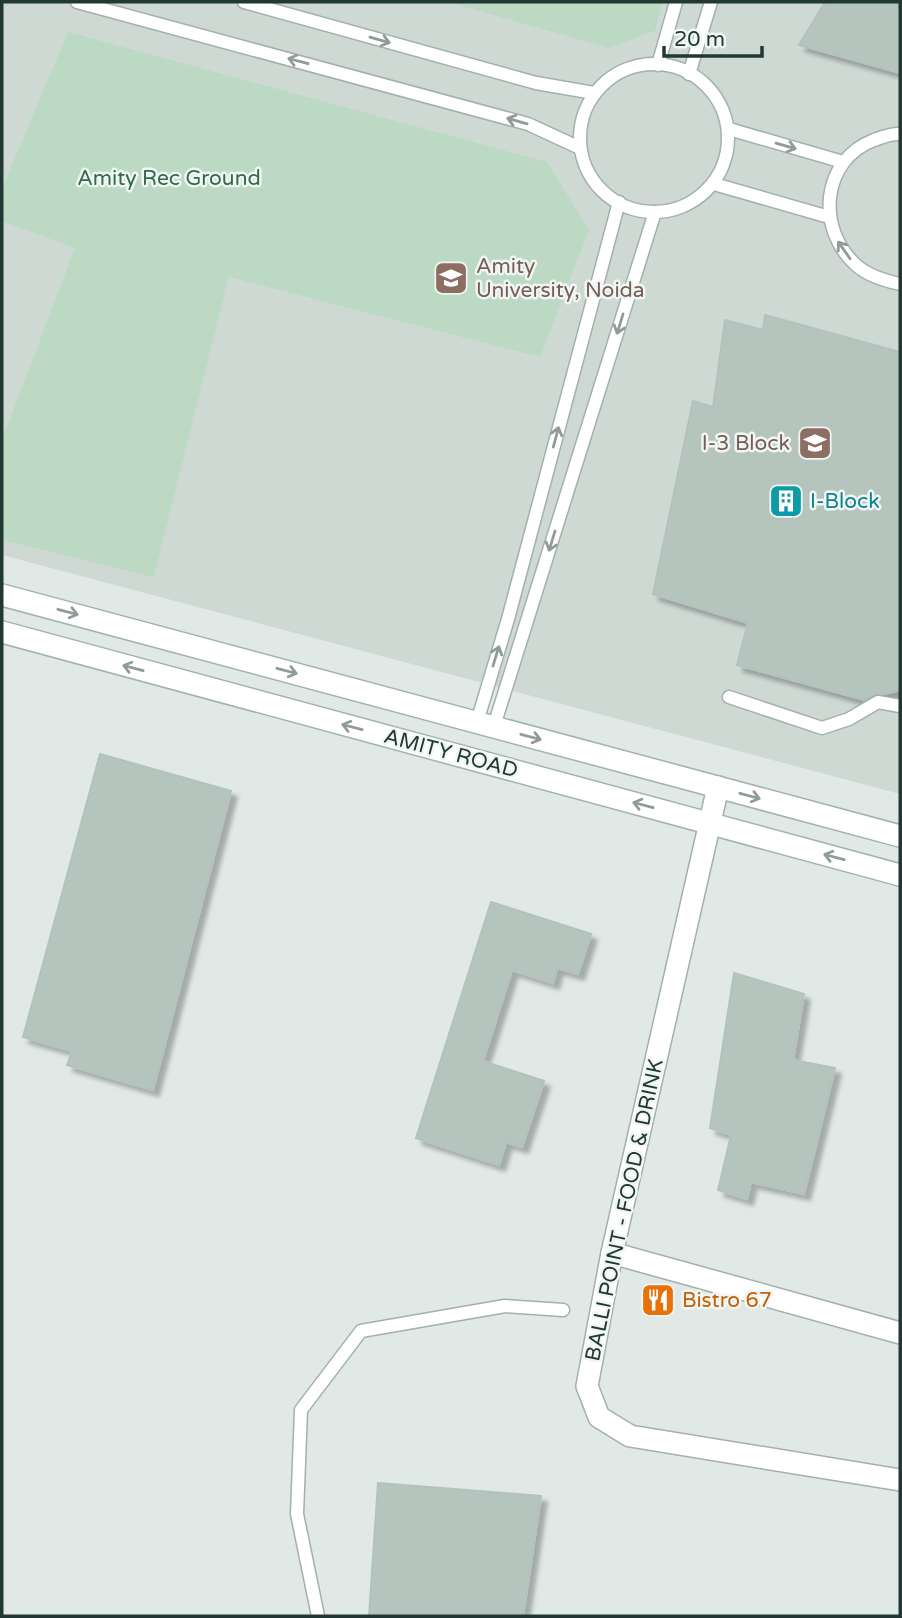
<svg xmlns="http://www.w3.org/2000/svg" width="902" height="1618" viewBox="0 0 902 1618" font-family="'Varela Round',sans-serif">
<defs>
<filter id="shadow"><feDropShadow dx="6" dy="6" stdDeviation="2" flood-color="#0004"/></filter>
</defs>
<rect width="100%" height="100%" fill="#e0e9e5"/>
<polygon fill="#ced9d4" points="2,2 900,2 900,794 2,555"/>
<g fill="#bbd9c3">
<polygon points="449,2 662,2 655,31 608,48"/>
<polygon points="68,32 547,162 589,230 540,357 229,277 154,577 2,540 2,440 75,248 2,221 2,189"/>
</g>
<g fill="#b6c4be" stroke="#b3c2bc" stroke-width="2" filter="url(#shadow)">
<polygon points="825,2 900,2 900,73 799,45"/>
<polygon points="765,315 900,352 900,690 885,694 874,694 864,700 737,665 748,623 653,594 693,401 713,407 725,320 763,330"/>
<polygon points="100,754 231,791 153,1090 67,1065 72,1051 23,1037"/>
<polygon points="491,902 591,934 578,974 557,968 553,983 512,970 483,1061 544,1081 522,1147 506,1142 499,1165 416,1138"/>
<polygon points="734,973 804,994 793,1060 835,1068 804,1194 751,1182 747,1199 718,1190 731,1135 710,1128"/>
<polygon points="378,1483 541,1496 523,1616 369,1616"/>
</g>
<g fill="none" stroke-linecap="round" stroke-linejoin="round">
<g stroke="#a3b0ac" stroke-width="15">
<g id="lane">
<polyline points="77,2 528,124 580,148"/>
<polyline points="244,2 536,83 594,93"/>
<circle cx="654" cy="138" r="74"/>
<polyline points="658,65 676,2"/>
<polyline points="689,74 711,2"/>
<polyline points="729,129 843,162"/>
<path d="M900 134C891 133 883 137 874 140 821 160 816 229 856 265 867 275 886 281 900 284"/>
<polyline points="714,184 829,217"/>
<polyline points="729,697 822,728 849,719 878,702 900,706"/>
<polyline points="477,722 508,619 619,202"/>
<polyline points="494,726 655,212"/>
<polyline points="318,1616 297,1514 301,1410 361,1331 505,1306 563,1310"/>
</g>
</g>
<g stroke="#a3b0ac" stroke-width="24">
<g id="street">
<polyline points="718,787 612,1253 587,1386 599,1417 630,1436 900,1480"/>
<polyline points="612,1253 900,1333"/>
</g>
</g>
<g stroke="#a0b4ad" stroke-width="24">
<g id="secondary">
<polyline points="2,595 900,836"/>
<polyline points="2,632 900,875"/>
</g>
</g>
<use href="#lane" stroke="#fff" stroke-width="12"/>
<use href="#street" stroke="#fff" stroke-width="21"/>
<use href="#secondary" stroke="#fff" stroke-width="21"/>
</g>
<defs><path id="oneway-shaft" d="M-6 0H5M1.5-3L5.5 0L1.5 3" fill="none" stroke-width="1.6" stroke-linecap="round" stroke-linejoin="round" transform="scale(1.75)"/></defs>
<g stroke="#909c98">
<use href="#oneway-shaft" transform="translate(380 40) rotate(16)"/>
<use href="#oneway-shaft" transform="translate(298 61) rotate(-165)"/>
<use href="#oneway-shaft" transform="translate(517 121) rotate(-164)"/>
<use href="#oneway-shaft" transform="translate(786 146) rotate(16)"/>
<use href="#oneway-shaft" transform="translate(844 250) rotate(-125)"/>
<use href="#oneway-shaft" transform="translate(620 324) rotate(107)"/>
<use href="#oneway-shaft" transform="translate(556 437) rotate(-75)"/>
<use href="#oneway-shaft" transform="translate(552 541) rotate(107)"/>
<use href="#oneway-shaft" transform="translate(68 612) rotate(15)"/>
<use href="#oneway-shaft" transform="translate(496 656) rotate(-73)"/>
<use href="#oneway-shaft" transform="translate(133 668) rotate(-165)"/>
<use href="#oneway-shaft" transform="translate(287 671) rotate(15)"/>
<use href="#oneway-shaft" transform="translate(352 727) rotate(-165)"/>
<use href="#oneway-shaft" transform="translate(531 737) rotate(15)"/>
<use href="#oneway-shaft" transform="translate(750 796) rotate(15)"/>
<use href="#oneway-shaft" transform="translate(643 805) rotate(-165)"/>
<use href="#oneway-shaft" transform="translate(834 857) rotate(-165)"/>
</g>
<defs>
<g id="university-square" transform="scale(1.75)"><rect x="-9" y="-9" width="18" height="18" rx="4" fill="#8d6e63" stroke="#f0f6f3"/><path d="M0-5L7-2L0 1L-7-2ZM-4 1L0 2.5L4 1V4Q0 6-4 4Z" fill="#fff"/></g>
<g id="building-square" transform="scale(1.75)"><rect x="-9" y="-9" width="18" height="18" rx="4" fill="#0f9aa8" stroke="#f0f6f3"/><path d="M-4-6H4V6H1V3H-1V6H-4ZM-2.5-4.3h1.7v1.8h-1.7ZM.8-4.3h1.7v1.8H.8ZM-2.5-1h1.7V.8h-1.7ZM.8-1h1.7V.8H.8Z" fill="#fff"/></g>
<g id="restaurant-square" transform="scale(1.75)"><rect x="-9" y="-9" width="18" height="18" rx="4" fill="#e8710a" stroke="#f0f6f3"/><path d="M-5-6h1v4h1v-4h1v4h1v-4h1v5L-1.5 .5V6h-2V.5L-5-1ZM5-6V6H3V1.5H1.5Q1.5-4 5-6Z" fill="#fff"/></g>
</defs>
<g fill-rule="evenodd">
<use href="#university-square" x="451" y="278"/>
<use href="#university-square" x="815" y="443"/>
<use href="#building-square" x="786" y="501"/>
<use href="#restaurant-square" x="658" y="1300"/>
</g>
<g text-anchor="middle" stroke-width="5" stroke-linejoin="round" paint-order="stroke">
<g font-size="21" fill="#316a48" stroke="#f0f6f3">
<text x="169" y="185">Amity Rec Ground</text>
</g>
<g font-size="21" fill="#785e54" stroke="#f0f6f3" text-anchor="start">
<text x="476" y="273">Amity<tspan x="476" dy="24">University, Noida</tspan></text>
<text x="790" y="450" text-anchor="end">I-3 Block</text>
</g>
<g font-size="21" fill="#0d838f" stroke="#f0f6f3" text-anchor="start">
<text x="810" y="508">I-Block</text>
</g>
<g font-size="21" fill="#223832" stroke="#f0f6f3">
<text transform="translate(451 753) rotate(15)" y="7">AMITY ROAD</text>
<text transform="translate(624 1210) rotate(-78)" y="7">BALLI POINT - FOOD &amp; DRINK</text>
</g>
<g font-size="21" fill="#c56008" stroke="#f0f6f3" text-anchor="start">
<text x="682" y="1307">Bistro 67</text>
</g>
</g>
<rect width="902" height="1618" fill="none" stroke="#223832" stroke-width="7"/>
<path d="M664 46v10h98v-10" fill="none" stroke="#223832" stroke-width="3.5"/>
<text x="674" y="46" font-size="21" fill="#223832" stroke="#f0f6f3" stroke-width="5" paint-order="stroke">20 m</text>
</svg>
